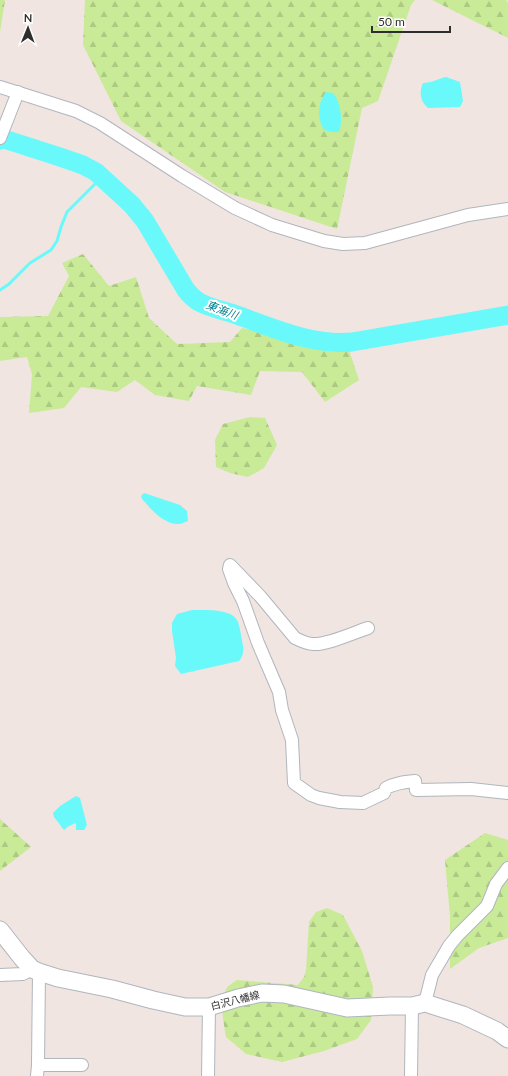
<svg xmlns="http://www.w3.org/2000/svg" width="508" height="1076" viewBox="0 0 508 1076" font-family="Lato,'Noto Sans JP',sans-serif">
<defs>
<pattern id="forest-firs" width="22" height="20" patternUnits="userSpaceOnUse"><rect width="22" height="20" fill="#c9eb98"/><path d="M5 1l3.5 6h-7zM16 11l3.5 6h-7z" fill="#adca83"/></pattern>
</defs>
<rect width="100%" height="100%" fill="#f0e5e0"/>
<g fill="url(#forest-firs)">
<polygon points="0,0 5,0 0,32"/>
<polygon points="85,0 415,0 411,5 378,101 362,108 337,229 225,192 121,121 83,45"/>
<polygon points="432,0 506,0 508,3 508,38"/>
<polygon points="83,254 109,286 136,277 149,318 177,344 230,342 242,328 349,350 359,380 325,402 302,372 260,371 251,395 197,386 189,401 155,395 135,380 117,392 81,387 64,408 29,413 32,374 27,357 0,361 0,317 48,316 69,276 62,263"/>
<polygon points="250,417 265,418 277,445 264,468 248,477 230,473 216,467 215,440 223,424"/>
<polygon points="0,819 31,847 0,871"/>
<polygon points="485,833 508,840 508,938 479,948 450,969 450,917 445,860"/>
<path d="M327 908 343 915 362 951 373 987 371 1020 357 1039 324 1051 282 1062 246 1054 226 1037C224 1023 218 1001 227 988 229 985 234 982 237 980L298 985 304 977 306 970 309 922 316 912Z"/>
</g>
<g fill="#6af9fb">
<path d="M446 77 460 82 463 101 460 107 428 108C420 101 419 92 423 83 431 83 438 79 446 77Z"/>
<path d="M326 92 333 93C341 102 343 121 339 132H332L324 130C317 119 317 104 326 92Z"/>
<path d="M144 493 180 505 187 511 188 521C185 522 181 524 178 524 163 524 151 509 142 499L141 496Z"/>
<path d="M192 610C205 610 233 608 238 622 240 628 241 635 242 641 244 648 244 656 239 661L181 674 175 666 176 658 172 631V623L177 614Z"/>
<polygon points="76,796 80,798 87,825 84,830 76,830 76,823 69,826 64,830 54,817 53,813 60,806"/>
</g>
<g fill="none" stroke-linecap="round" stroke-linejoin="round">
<polyline stroke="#6af9fb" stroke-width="3" points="0,290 9,284 30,263 51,250 57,241 61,227 67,212 102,177"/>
<path stroke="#6af9fb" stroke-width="19" d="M0 140 4 139 60 157 83 165 96 172 132 205 145 221 186 290C190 295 194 299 199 302 210 308 222 310 234 314 271 327 312 346 352 342L508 315"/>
<g stroke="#b0b6be" stroke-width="14">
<g id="street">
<polyline points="0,87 76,111 100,123 182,176 235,208 272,225 324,241 343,244 365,243 468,215 508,209"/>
<polyline points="0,138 18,92"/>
<path d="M368 628C353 633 327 645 313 644 307 644 301 641 295 638L260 596 230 565 229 569 234 583 243 601 258 643 279 692 282 710 292 740 294 783 311 795 319 798 340 802 363 803 384 793 386 788C395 783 404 782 415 781L416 790 471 789 508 793"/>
<polyline points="0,975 23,974 32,969"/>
<polyline points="425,1003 432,975 449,946 457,936 487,906 496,884 508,868"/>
<polyline points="38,1065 39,972"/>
<polyline points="37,1076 38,1065 82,1065"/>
<polyline points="208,1076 209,1007"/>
<polyline points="411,1076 412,1006"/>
</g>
</g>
<g stroke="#b0b6be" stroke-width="19">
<polyline id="secondary" points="0,930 22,958 32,969 39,972 58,978 112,989 153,1000 185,1007 209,1007 238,998 262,993 284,994 347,1008 390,1006 412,1006 425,1003 463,1015 497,1031 508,1039"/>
</g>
<use href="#street" stroke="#fff" stroke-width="12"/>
<use href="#secondary" stroke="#fff" stroke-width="17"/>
</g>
<g text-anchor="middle" stroke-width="4" stroke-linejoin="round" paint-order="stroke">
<g font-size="10" fill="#2e2e2e" stroke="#fff">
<text transform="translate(235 1000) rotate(-14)" y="4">白沢八幡線</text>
</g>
<g font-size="11" font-style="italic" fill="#038390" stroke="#fff">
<text transform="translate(222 310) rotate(20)" y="4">東海川</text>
</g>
</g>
<g transform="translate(28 28) rotate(1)" stroke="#ffffff" stroke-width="3" paint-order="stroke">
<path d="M0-3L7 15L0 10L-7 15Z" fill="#2e2e2e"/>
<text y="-6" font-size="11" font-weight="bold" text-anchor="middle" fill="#2e2e2e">N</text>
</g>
<path d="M372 26v6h78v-6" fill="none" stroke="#2e2e2e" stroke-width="2"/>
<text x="378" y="26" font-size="12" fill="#2e2e2e" stroke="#ffffff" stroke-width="3" paint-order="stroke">50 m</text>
</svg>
